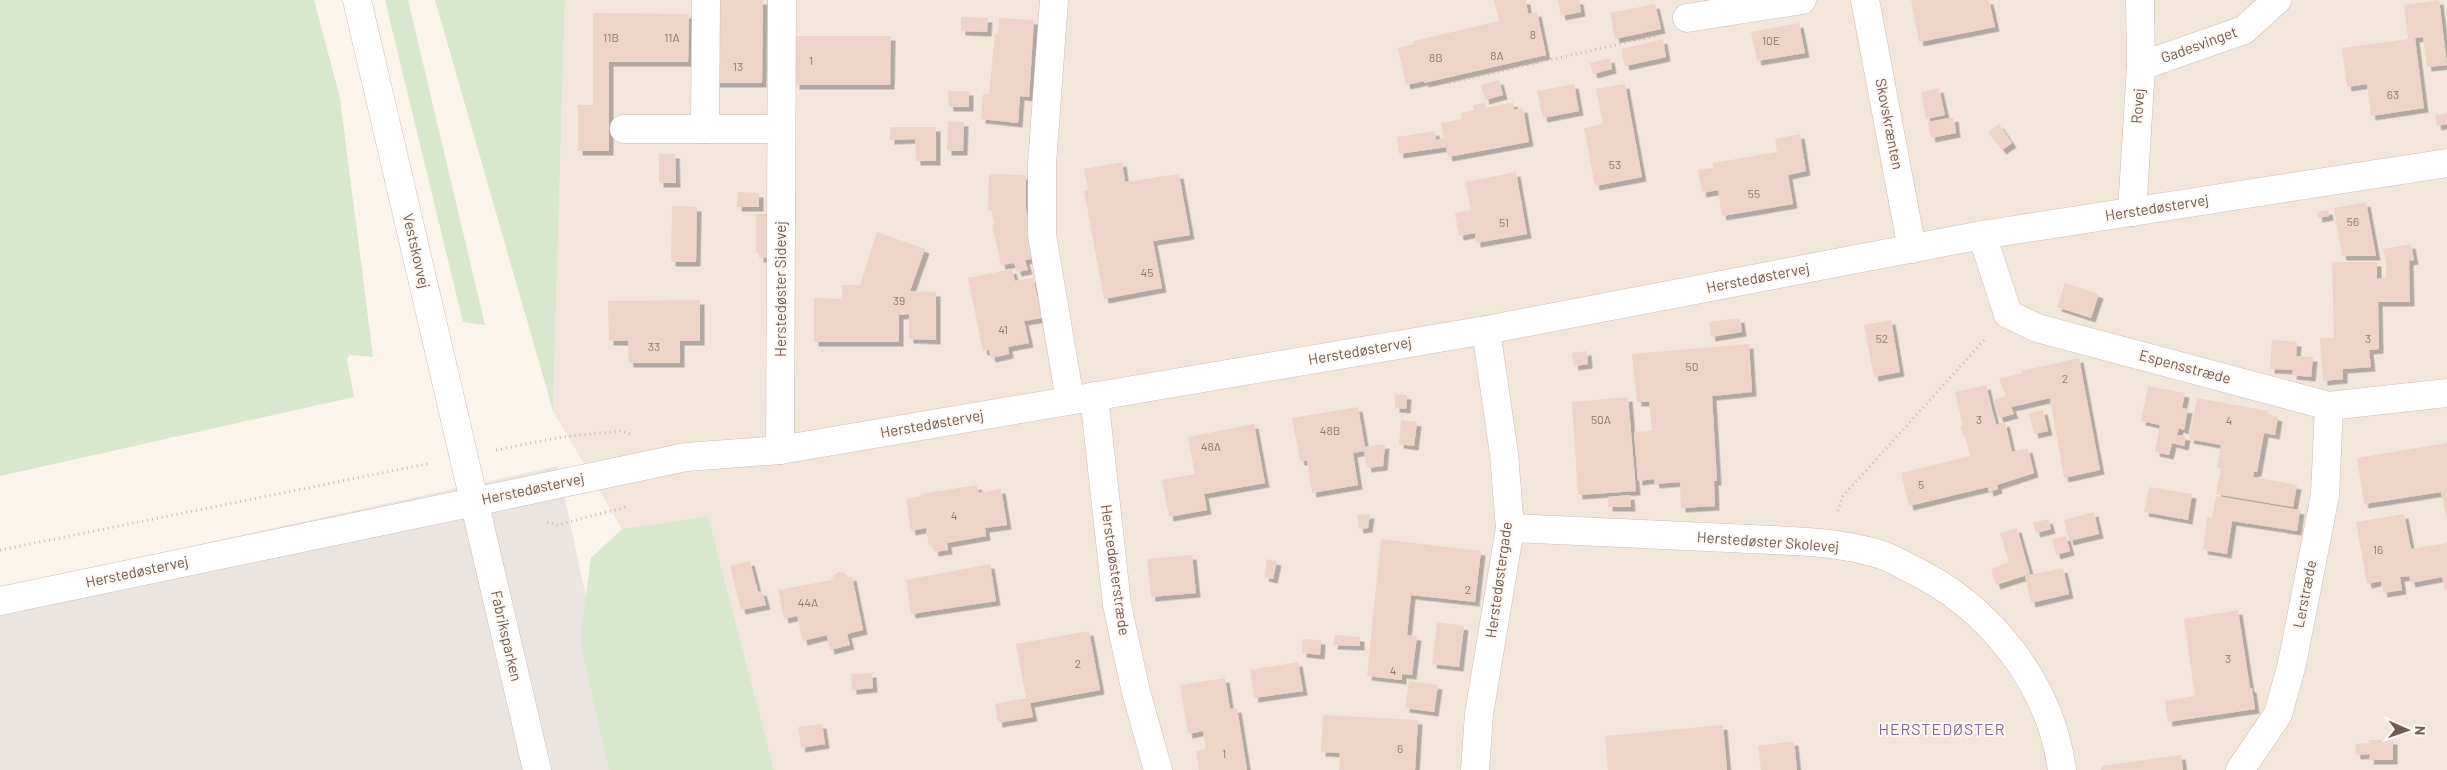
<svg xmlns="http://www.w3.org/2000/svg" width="2447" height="770" viewBox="0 0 2447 770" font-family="Barlow,sans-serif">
<defs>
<filter id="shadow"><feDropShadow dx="4.5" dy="4.5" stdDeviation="0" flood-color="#0004"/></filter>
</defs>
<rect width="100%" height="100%" fill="#fbf4ec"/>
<polygon fill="#f2e6db" points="565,0 2447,0 2447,770 774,770 708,516 622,529 553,411"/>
<polygon fill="#ebe5e1" points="558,466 623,770 0,770 0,588"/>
<g fill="#d9e7cc">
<polygon points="0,0 314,0 340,98 373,357 349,355 347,360 354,397 0,476"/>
<polygon points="385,0 408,0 485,325 463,322"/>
<polygon points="435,0 565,0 553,411"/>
<polygon points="708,516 774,770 609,770 580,641 591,558 622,529"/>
</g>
<g fill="#edd4c7" filter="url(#shadow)">
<polygon points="715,0 763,0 762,83 714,83"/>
<polygon points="1494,0 1526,0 1528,14 1537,12 1546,55 1424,83 1424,81 1406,85 1398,48 1414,44 1414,41 1499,21"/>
<polygon points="1558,0 1579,0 1581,12 1561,16"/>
<polygon points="1911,0 1989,0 1995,27 1919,42"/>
<polygon points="2439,0 2447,65 2427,67 2423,37 2415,38 2424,108 2371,116 2367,84 2347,87 2342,48 2408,39 2404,5"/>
<polygon points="1655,4 1661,29 1615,39 1610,13"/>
<polygon points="593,13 689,14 688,62 609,62 609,151 578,151 578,105 593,105"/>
<polygon points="961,17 988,18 987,32 961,31"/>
<polygon points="999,18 1034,20 1029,97 1020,96 1018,123 981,119 983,94 989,94 995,34 998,34"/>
<polygon points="1799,23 1805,53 1757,61 1751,32"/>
<polygon points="794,36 891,36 890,85 795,85"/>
<polygon points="1663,39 1666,57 1625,66 1621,49"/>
<polygon points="1610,58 1612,69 1593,74 1590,63"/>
<polygon points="1499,80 1503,95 1485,100 1481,85"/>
<polygon points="1574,84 1579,111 1543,118 1537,91"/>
<polygon points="1625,84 1642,177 1595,186 1584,128 1603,124 1596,89"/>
<polygon points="1939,88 1945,115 1926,119 1921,92"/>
<polygon points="948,91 969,91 969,107 949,107"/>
<polygon points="1513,102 1514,110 1523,108 1529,142 1448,157 1446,147 1399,154 1397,137 1435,131 1436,140 1444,138 1441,123 1462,119 1461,113 1474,110 1473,105 1485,103 1486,108"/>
<polygon points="2447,113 2447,124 2437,126 2435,115"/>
<polygon points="1954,117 1956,133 1931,138 1928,122"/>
<polygon points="948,121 964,122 963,151 947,151"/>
<polygon points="1999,124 2012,143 2002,150 1988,132"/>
<polygon points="890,127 936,127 936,161 916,161 915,139 890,140"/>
<polygon points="1800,134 1806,171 1788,175 1793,204 1722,216 1718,190 1702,193 1698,170 1713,168 1713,163 1777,152 1775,139"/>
<polygon points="659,154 675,154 676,183 659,183"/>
<polygon points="1122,162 1125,182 1179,174 1190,235 1153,241 1162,288 1104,299 1084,191 1088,190 1084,169"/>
<polygon points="1516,172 1527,234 1476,243 1475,233 1459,236 1455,213 1471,210 1465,182"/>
<polygon points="989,174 1026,175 1026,209 1036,258 1025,260 1028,270 1017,272 1014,263 1001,265 992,225 995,224 991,210 988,210"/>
<polygon points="738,192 759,193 759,207 737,207"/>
<polygon points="2366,202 2376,256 2342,256 2334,208"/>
<polygon points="672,206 697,207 696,262 671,262"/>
<polygon points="2328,210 2329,216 2318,218 2317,212"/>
<polygon points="756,214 767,214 767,258 759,258 759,253 756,253"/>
<polygon points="877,232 925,249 910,291 936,292 936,340 909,339 909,314 899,315 899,342 814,342 814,298 842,299 842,285 860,285"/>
<polygon points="2411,244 2414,260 2409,261 2410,302 2378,302 2379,349 2369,350 2371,367 2343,369 2343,379 2323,381 2320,338 2334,338 2332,262 2377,262 2377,279 2386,278 2386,261 2383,249"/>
<polygon points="1012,269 1015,281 1033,278 1042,318 1024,321 1029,343 1008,347 1009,354 991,358 989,350 983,351 968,278"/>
<polygon points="2065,283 2099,294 2091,318 2057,307"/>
<polygon points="700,300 700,341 680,341 680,363 629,363 628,341 609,341 608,301"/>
<polygon points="1740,318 1742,332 1711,337 1709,322"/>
<polygon points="1891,320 1900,372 1874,377 1864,325"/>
<polygon points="2272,340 2297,342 2296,356 2313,357 2311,377 2292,375 2293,370 2270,369"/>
<polygon points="1749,344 1752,392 1712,396 1717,481 1714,481 1715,506 1681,508 1680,482 1655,484 1654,479 1638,481 1634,432 1652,431 1649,402 1637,402 1632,354"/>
<polygon points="1587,351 1588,364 1574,366 1572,353"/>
<polygon points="2079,358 2100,470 2064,478 2050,398 2011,407 2014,414 1999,418 1993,400 2006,396 1999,379 2022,373 2021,371"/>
<polygon points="1986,385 1996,425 2005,422 2012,452 2028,448 2034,473 1997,485 1998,489 1989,492 1988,487 1909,506 1901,473 1970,456 1965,436 1963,436 1961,427 1963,426 1955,392"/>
<polygon points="2148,386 2185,393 2182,408 2188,409 2184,430 2179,428 2177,435 2186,436 2184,446 2172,443 2169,455 2155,452 2160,425 2141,421"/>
<polygon points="1395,394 1407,395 1406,409 1395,408"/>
<polygon points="1628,397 1636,491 1578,495 1572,402"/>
<polygon points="2197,398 2268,411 2267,414 2278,417 2275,435 2264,433 2257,472 2254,472 2253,477 2297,485 2293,507 2216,494 2221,468 2217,468 2221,445 2189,439"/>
<polygon points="1358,407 1365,447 1385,444 1383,466 1367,468 1364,451 1353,453 1358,485 1312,493 1307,461 1300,461 1292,418"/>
<polygon points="2043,410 2048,431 2034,434 2029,413"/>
<polygon points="1401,420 1417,422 1414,446 1399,444"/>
<polygon points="1254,424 1265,483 1204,494 1207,510 1169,517 1162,480 1195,474 1188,437"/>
<polygon points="2447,443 2447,520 2441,492 2364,504 2357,458"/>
<polygon points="977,485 979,493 1001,489 1007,525 985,528 986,536 947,543 948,550 934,552 933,545 929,545 926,528 911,531 906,499 921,496 921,494"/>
<polygon points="2149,487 2192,494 2188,520 2144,512"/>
<polygon points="1630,495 1631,507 1608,507 1608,497"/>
<polygon points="2216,496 2300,510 2297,531 2232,521 2227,554 2203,550 2207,517 2212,518"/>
<polygon points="2094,512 2099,534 2069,541 2064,520"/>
<polygon points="1370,514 1368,528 1359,529 1357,515"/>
<polygon points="2404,514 2411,549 2447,543 2447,589 2445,590 2442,577 2411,583 2409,576 2400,577 2402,590 2383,593 2381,581 2367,584 2356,522"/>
<polygon points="2048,519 2051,529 2036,533 2033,523"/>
<polygon points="2017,528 2030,574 1996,585 1991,569 2009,562 2000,533"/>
<polygon points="2066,536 2070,551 2056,555 2052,539"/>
<polygon points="1381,539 1481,551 1475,602 1411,595 1407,635 1417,636 1412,675 1402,674 1402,680 1367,676"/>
<polygon points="1192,555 1196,593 1151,597 1147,559"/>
<polygon points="1267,559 1277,561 1273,579 1264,577"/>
<polygon points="750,561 758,592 762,591 766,605 741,610 730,566"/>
<polygon points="990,564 996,601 911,614 906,580"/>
<polygon points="2063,568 2069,594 2031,603 2025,576"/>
<polygon points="838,572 845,573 848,577 852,576 863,630 847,634 850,645 830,650 827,635 803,641 797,616 784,619 778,590 832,580 833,576"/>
<polygon points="2238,610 2250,688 2252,688 2255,709 2168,722 2165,701 2195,696 2184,619"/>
<polygon points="1437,622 1464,626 1459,667 1432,664"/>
<polygon points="1089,631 1100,690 1030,703 1033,717 998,723 995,704 1026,698 1016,644"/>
<polygon points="1335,635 1360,637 1360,646 1333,645"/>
<polygon points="1303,639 1321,640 1320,655 1302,653"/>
<polygon points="1298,662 1303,691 1254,698 1250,670"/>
<polygon points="872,673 873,688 852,690 851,674"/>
<polygon points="1225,678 1230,709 1237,708 1247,770 1199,770 1196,751 1206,749 1203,731 1188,734 1180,685"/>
<polygon points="1409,681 1438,685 1434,712 1405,708"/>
<polygon points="1323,715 1418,720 1415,770 1339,770 1340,753 1321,752"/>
<polygon points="822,724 825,744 801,748 798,727"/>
<polygon points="1723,725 1727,770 1608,770 1605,736"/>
<polygon points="2369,740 2393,740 2393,760 2369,760 2370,754 2356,755 2355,744 2369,743"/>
<polygon points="1794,741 1797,770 1761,770 1758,746"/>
<polygon points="2181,755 2183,770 2101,770 2101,766"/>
</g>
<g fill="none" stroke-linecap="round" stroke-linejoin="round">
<g stroke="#ccbcb3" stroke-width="29">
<g id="minor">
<polyline points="1054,0 1042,164 1042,235 1070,400"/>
<polyline points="1865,0 1912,249"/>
<polyline points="1687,18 1802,0"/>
<polyline points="2141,66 2244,30 2277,0"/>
<polyline points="624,129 781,129"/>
<polyline points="705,129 706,0"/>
<polyline points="2132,212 2141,66 2140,0"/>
<polyline points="1982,235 2008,314 2037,328 2329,406 2447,393"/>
<polyline points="1094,396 1117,605 1136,692 1158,770"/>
<polyline points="780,450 782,0"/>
<polyline points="474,502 686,457 780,450 1486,330 1982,235 2447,163"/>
<path d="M1510 528C1583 531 1656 535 1728 538 1780 541 1832 539 1882 555 1891 558 1900 563 1909 568 1988 605 2050 682 2062 770"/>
<polyline points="1475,770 1479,714 1510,528 1504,454 1486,330"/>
<polyline points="2240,770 2278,714 2292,664 2325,495 2329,406"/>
</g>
</g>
<g stroke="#ccbcb3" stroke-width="29">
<g id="tertiary">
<polyline points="357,0 537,770"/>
<polyline points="0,601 474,502"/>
</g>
</g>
<g stroke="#d2b7aa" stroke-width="3" stroke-dasharray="1 4" stroke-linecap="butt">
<polyline points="1449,83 1659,35"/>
<polyline points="496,450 562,437 621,431 630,434"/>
<polyline points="1838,511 1843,496 1986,338"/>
<polyline points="547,522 557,525 626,507"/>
<polyline points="0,550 431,463"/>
</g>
<use href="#minor" stroke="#fff" stroke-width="28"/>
<use href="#tertiary" stroke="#fff" stroke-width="28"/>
</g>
<g text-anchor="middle" stroke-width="4" stroke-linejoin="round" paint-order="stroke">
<g font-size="12" fill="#92796e">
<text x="1533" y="39">8</text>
<text x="611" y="42">11B</text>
<text x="672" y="42">11A</text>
<text x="1771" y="45">10E</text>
<text x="1497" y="60">8A</text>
<text x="1436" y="62">8B</text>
<text x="811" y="65">1</text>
<text x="738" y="71">13</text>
<text x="2393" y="99">63</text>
<text x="1615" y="169">53</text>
<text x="1754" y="198">55</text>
<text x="2353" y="226">56</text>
<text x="1504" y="227">51</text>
<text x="1147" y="277">45</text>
<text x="899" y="305">39</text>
<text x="1003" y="334">41</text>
<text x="1882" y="343">52</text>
<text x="2368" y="343">3</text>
<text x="654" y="351">33</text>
<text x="1692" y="371">50</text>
<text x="2065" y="383">2</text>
<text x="1601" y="424">50A</text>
<text x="1979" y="424">3</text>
<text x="2229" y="425">4</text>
<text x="1330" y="435">48B</text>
<text x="1211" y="451">48A</text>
<text x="1921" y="489">5</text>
<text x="954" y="520">4</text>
<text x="2378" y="554">16</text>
<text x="1468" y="594">2</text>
<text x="808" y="607">44A</text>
<text x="2228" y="663">3</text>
<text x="1078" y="668">2</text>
<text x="1393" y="675">4</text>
<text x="1400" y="753">6</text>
<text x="1224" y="758">1</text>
</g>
<g font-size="15" fill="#745b51" stroke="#fdf8f3">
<text transform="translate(2199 45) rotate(-20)" y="5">Gadesvinget</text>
<text transform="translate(2138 106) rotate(-86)" y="5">Rovej</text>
<text transform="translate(1889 124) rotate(79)" y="5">Skovskrænten</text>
<text transform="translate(2157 208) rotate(-9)" y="5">Herstedøstervej</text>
<text transform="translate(416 251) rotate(77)" y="5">Vestskovvej</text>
<text transform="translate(1758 278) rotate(-11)" y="5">Herstedøstervej</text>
<text transform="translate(781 289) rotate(-90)" y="5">Herstedøster Sidevej</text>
<text transform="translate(1360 351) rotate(-10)" y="5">Herstedøstervej</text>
<text transform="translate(2185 367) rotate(15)" y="5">Espensstræde</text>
<text transform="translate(932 424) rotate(-10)" y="5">Herstedøstervej</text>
<text transform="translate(533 489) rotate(-12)" y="5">Herstedøstervej</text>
<text transform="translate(1768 542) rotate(4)" y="5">Herstedøster Skolevej</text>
<text transform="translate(1115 570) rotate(82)" y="5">Herstedøsterstræde</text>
<text transform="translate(137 572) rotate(-12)" y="5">Herstedøstervej</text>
<text transform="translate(1499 580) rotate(-82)" y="5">Herstedøstergade</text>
<text transform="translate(2305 594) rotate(-79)" y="5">Lerstræde</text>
<text transform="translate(506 636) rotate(77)" y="5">Fabriksparken</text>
</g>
<g font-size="16" letter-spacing="1" fill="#80698e" stroke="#fdf8f3">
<text x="1942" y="735">HERSTEDØSTER</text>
</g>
</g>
<g transform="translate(2407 730) rotate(92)" stroke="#fdf8f3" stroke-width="4" paint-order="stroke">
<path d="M0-4L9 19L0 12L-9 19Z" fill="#745b51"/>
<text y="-8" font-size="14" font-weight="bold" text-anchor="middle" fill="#745b51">N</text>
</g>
</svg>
